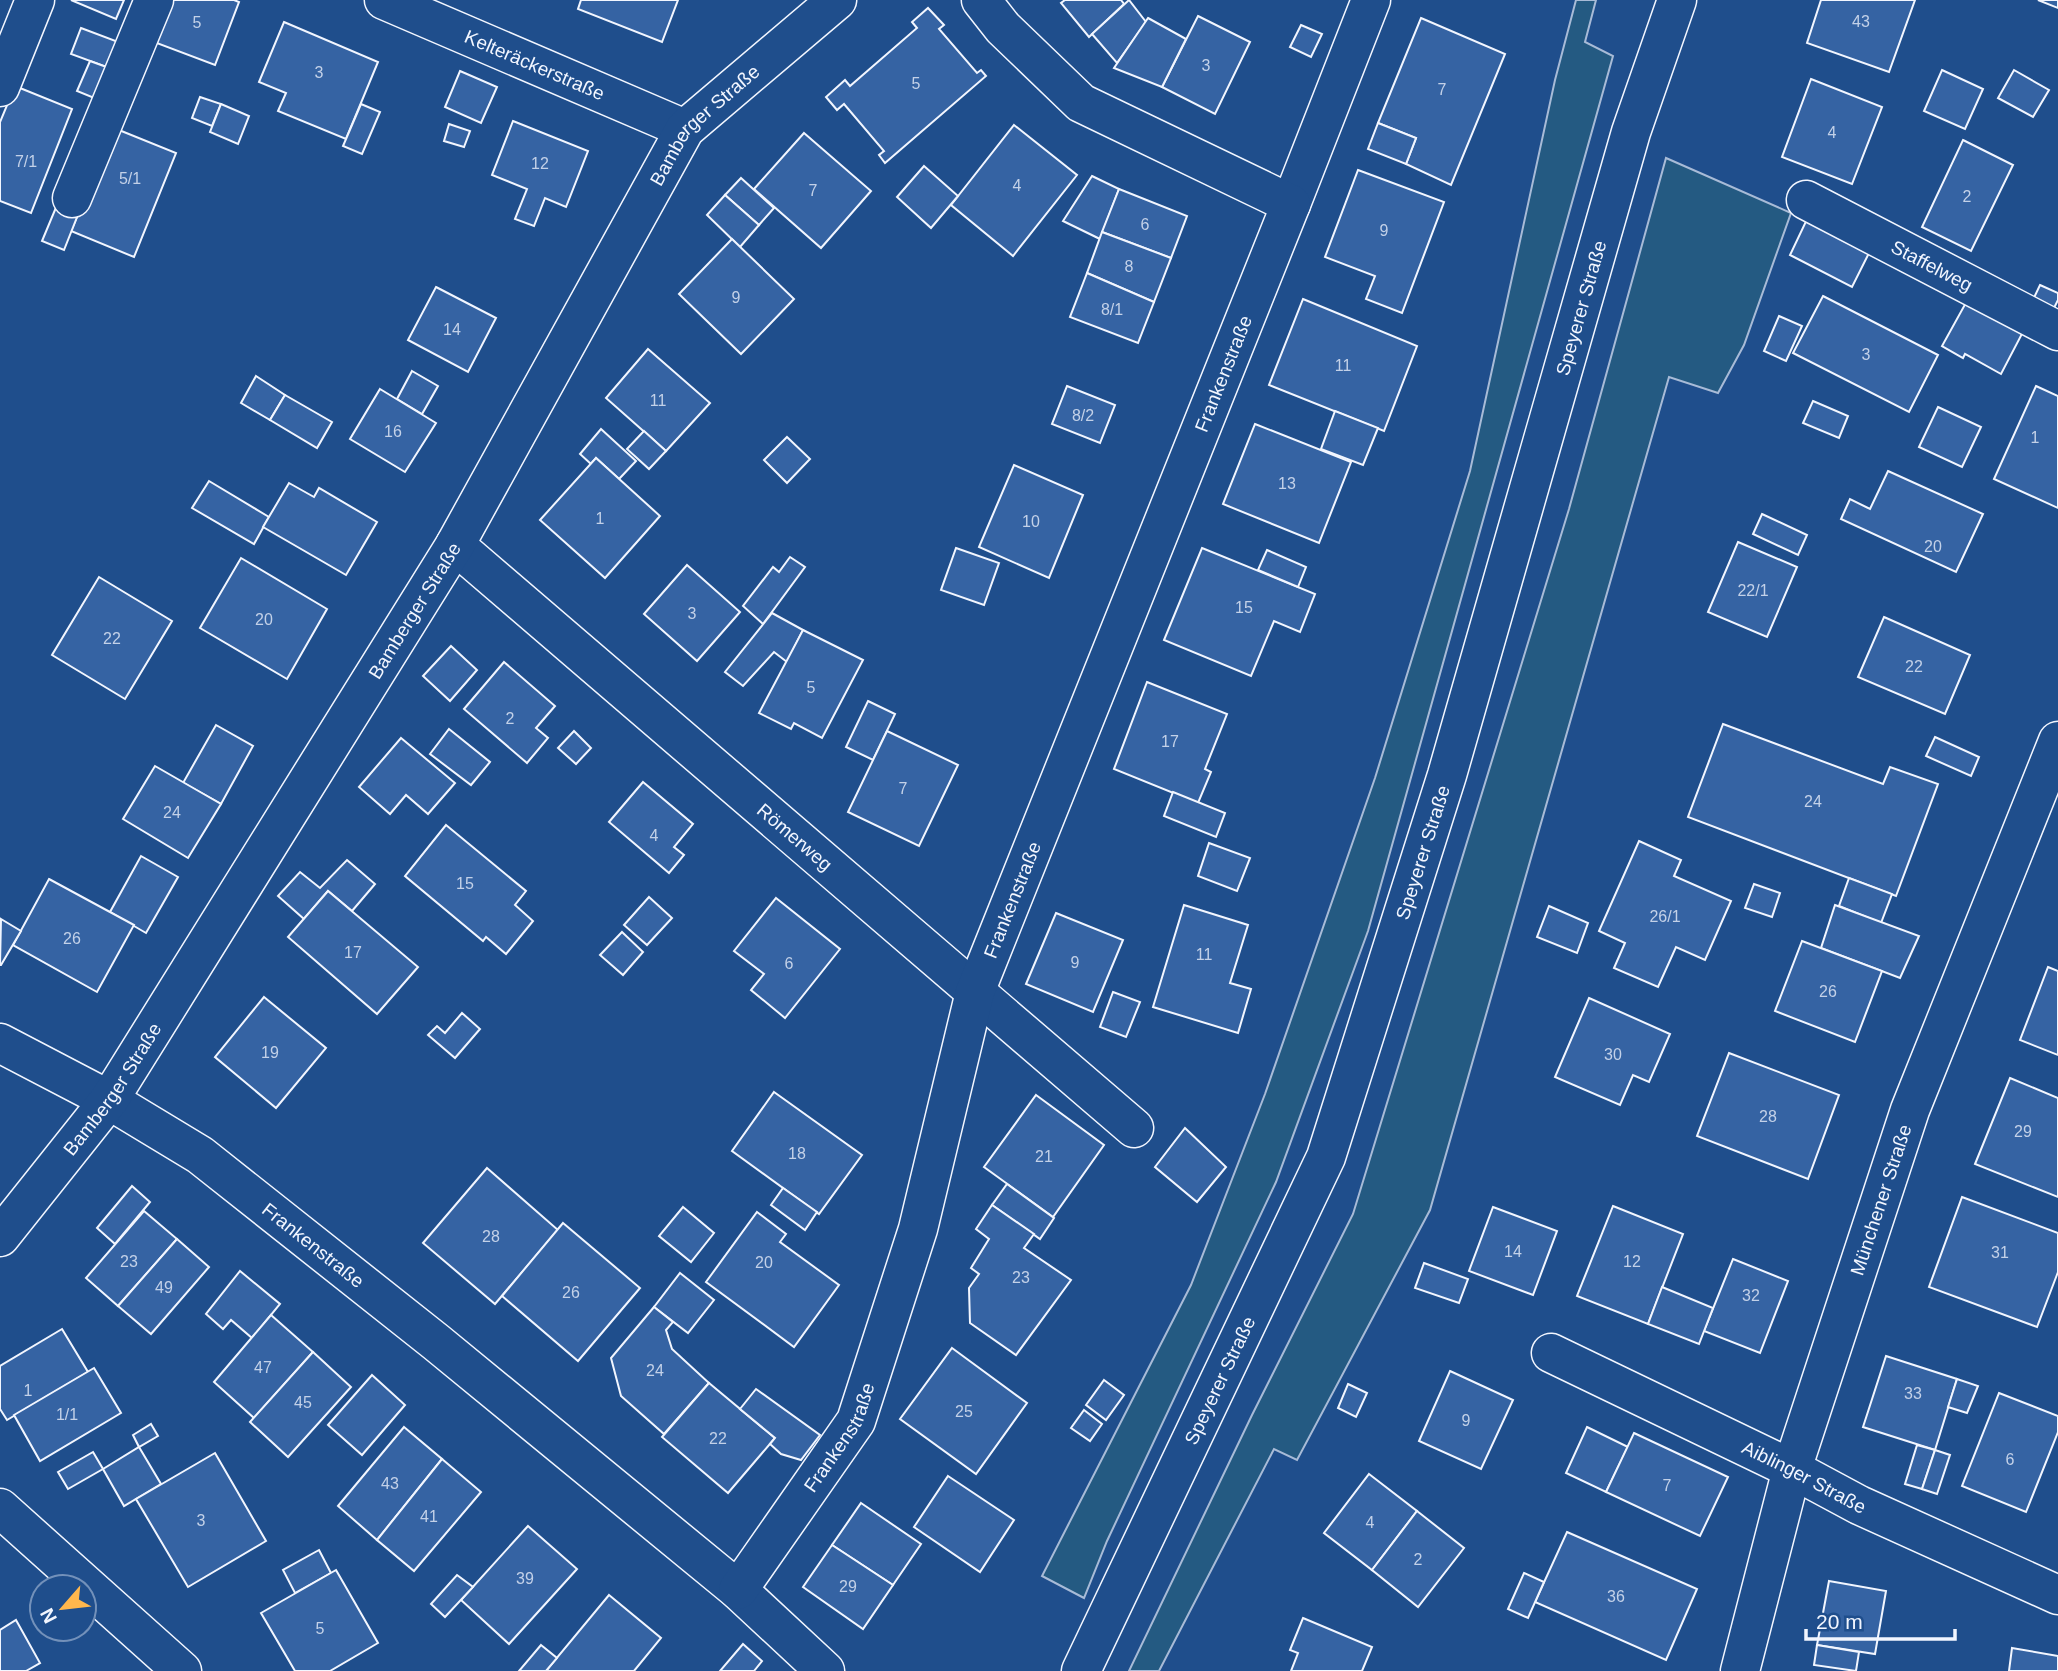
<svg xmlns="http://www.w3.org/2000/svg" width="2058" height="1671" viewBox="0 0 2058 1671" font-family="Arial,sans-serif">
<rect width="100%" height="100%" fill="#1f4e8c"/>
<g fill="#245a82" stroke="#a8bbd7" stroke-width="2">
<polygon points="1576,0 1596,0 1585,42 1613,56 1368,931 1276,1182 1107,1541 1084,1598 1042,1576 1191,1285 1265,1094 1375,778 1470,471 1555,80"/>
<polygon points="1666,158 1791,213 1744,345 1718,393 1669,377 1430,1210 1297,1460 1274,1449 1159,1671 1129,1671 1252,1415 1353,1214 1569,509"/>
</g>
<g fill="#3563a3" stroke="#f2f6ff" stroke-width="2">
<polygon points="71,0 124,0 116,19"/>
<polygon points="170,0 234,0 239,2 215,65 154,42"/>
<polygon points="581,0 678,0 662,42 578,9"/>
<polygon points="1065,0 1121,0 1124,4 1089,37 1061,3"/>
<polygon points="1129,0 1146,22 1117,63 1092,34"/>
<polygon points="1821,0 1915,0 1889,72 1807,43"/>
<polygon points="2038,0 2058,0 2058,8"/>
<polygon points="928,8 944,25 939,29 977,73 981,70 986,76 885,163 879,155 884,151 844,104 837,110 826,97 845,80 850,86 917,28 912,22"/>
<polygon points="1198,16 1250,42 1215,114 1162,87"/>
<polygon points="1148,18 1186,39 1162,87 1114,68"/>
<polygon points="1421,18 1505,54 1451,185 1406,164 1416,138 1378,123"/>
<polygon points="284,22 378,62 346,139 278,111 286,93 259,82"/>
<polygon points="1301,25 1322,34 1311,57 1290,47"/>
<polygon points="81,28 121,43 112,69 71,54"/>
<polygon points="90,61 112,69 99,100 77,91"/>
<polygon points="1942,70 1983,89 1965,129 1924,111"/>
<polygon points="2014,70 2049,90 2033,117 1998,98"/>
<polygon points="460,71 497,87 481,123 445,107"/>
<polygon points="1811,79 1882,107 1852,184 1782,157"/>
<polygon points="15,86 72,109 31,213 0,201 0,122"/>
<polygon points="200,97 221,104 212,126 192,118"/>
<polygon points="221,104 249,116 238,144 210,132"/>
<polygon points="361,104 380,112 362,154 343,146"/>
<polygon points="513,121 588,151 566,207 545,198 534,226 515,219 527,189 492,175"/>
<polygon points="1378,123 1416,138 1406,164 1368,149"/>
<polygon points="449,124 470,131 464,147 444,141"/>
<polygon points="1014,125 1077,175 1013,256 951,205"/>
<polygon points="114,128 176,153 134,257 71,231"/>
<polygon points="804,133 871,191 821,248 754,189"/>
<polygon points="1963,140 2013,165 1971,251 1922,227"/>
<polygon points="924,166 958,196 931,228 897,197"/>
<polygon points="1358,170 1444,202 1402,313 1366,299 1375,276 1325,257"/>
<polygon points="1092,176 1119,189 1100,239 1063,221"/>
<polygon points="741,178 774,208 759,225 725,195"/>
<polygon points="1119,189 1187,216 1171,258 1102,232"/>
<polygon points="62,193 83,202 64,250 42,241"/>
<polygon points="725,195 759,225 740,247 707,215"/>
<polygon points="1809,215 1872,247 1852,287 1790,255"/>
<polygon points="1102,232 1171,258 1154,302 1087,273"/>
<polygon points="732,239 794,299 741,354 679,294"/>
<polygon points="1087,273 1154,302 1138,343 1070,317"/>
<polygon points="2040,285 2058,293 2058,300 2050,316 2030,306"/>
<polygon points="436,287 496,318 468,372 408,340"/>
<polygon points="1823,296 1938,355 1909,412 1793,353"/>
<polygon points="1303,299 1417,346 1384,431 1269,385"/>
<polygon points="1968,299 2024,330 2001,374 1965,354 1963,358 1942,346"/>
<polygon points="1779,316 1802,326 1786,361 1764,351"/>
<polygon points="648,349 710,403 666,451 606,398"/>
<polygon points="412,371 438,386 422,414 397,399"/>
<polygon points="256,376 285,395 270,420 241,403"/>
<polygon points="1067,386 1115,405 1100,443 1052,424"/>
<polygon points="2036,386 2058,396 2058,508 1994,479"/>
<polygon points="380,389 436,423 405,472 350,439"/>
<polygon points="285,395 332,422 317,448 270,420"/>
<polygon points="1813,401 1848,416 1839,438 1803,423"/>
<polygon points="1938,407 1981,427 1962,467 1919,447"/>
<polygon points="1335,411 1378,428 1363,465 1321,449"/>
<polygon points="1255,424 1351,462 1319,543 1223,504"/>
<polygon points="601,429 636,461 619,479 596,458 591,464 580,454"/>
<polygon points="644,431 666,451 649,469 627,449"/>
<polygon points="787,437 810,459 787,483 764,460"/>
<polygon points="596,458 660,516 605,578 540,520"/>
<polygon points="1014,465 1083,495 1049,578 979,547"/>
<polygon points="1888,471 1983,514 1956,572 1841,519 1850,499 1870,509"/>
<polygon points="209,481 269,517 254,544 192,508"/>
<polygon points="289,483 314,497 319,488 377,522 346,575 263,527"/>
<polygon points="1762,514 1807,535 1798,555 1753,534"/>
<polygon points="1738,542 1797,567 1767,637 1708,612"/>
<polygon points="956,548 999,563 984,605 941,590"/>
<polygon points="1202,548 1315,594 1300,632 1274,621 1251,676 1164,640"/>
<polygon points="1267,550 1306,567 1298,587 1258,570"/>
<polygon points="790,557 805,567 763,624 743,606 773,567 779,572"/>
<polygon points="241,558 327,609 287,679 200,628"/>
<polygon points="687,565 740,612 697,661 644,614"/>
<polygon points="99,577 172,621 125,699 52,655"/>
<polygon points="772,613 803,630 787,662 774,652 743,686 725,672"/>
<polygon points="1884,617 1970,655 1945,714 1858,677"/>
<polygon points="803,630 863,660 822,738 794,723 791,729 759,713"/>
<polygon points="451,646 477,670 450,701 423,676"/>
<polygon points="504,662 555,706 536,728 548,738 527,763 464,709"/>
<polygon points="1147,682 1227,714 1205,769 1211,772 1198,803 1114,769"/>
<polygon points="868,701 895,714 873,760 846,747"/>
<polygon points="1723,724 1883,784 1890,767 1938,784 1896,896 1688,817"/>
<polygon points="216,725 253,746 221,804 183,783"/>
<polygon points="449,729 490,762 471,785 430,754"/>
<polygon points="574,731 591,748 576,764 558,748"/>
<polygon points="887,731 958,765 919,846 848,812"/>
<polygon points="1935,737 1979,757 1971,776 1926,756"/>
<polygon points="401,738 455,783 428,814 406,795 390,814 359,787"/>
<polygon points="155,766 221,804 188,858 123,819"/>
<polygon points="643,782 693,824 674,847 684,855 669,873 609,822"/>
<polygon points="1173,792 1225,813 1216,837 1164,816"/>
<polygon points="446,825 526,891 515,905 533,921 506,954 486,937 483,941 405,876"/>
<polygon points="1639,841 1681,860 1674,876 1731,901 1705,960 1676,947 1658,987 1614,968 1625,943 1599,931"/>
<polygon points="1209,843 1250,858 1237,891 1198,876"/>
<polygon points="141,856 178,877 146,933 110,912"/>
<polygon points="347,860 375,884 352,911 328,891 304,919 278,896 300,872 320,888"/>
<polygon points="1849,878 1892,894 1881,923 1839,906"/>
<polygon points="49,879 134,925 97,992 13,945"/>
<polygon points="1754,884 1780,893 1772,917 1745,908"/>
<polygon points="328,891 418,967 377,1014 288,937"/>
<polygon points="649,897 672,918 647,945 624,925"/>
<polygon points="776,898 840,949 785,1018 751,990 764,974 734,951"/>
<polygon points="1184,905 1248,925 1230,983 1251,989 1238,1033 1153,1007"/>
<polygon points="1835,905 1919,936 1900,978 1821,948"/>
<polygon points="1549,906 1588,923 1577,953 1537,937"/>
<polygon points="1056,913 1123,940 1093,1012 1026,984"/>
<polygon points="1,919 21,931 1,965 0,965"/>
<polygon points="622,932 643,952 623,975 600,955"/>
<polygon points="1802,941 1882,971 1855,1042 1775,1011"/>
<polygon points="2048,967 2058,971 2058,1055 2020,1040"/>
<polygon points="1113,992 1140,1002 1126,1037 1100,1027"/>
<polygon points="264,997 326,1048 276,1108 215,1057"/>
<polygon points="1589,998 1670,1034 1649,1082 1633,1075 1620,1105 1555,1077"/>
<polygon points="462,1013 480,1029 455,1058 428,1035 437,1026 445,1033"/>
<polygon points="1729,1053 1839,1095 1808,1179 1697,1136"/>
<polygon points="2010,1078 2058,1098 2058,1197 1975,1164"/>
<polygon points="774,1092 862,1155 819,1214 732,1151"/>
<polygon points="1036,1095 1104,1145 1053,1217 984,1167"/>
<polygon points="1185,1128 1226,1167 1197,1202 1155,1167"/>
<polygon points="487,1168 558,1230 495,1304 423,1243"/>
<polygon points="1007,1184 1054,1218 1040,1239 992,1205"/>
<polygon points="132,1186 150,1202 115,1244 97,1228"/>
<polygon points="783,1188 817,1212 805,1230 771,1205"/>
<polygon points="1962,1197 2058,1233 2058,1272 2037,1327 1929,1287"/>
<polygon points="992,1205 1034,1234 1024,1248 1071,1280 1016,1355 970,1323 969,1288 979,1274 971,1268 989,1239 976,1229"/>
<polygon points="1613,1206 1683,1234 1648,1324 1577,1296"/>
<polygon points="683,1207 714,1233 691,1262 659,1236"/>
<polygon points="1493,1207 1557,1231 1533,1295 1469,1271"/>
<polygon points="144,1211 177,1239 118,1306 86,1278"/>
<polygon points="757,1212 786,1234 780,1242 839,1285 794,1347 706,1282"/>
<polygon points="563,1223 640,1288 578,1361 502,1296"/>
<polygon points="177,1239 209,1267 151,1334 118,1306"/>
<polygon points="1733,1259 1788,1281 1760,1353 1704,1331"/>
<polygon points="1424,1263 1468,1279 1459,1303 1415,1288"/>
<polygon points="240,1271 280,1304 252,1338 231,1320 223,1329 206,1314"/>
<polygon points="680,1273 714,1300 688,1333 654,1307"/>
<polygon points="1662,1287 1713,1308 1699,1344 1648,1324"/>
<polygon points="654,1307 673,1322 666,1330 672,1349 709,1383 664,1434 621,1396 611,1358"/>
<polygon points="271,1315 313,1352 254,1418 214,1382"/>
<polygon points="62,1329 88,1372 7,1420 0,1409 0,1366"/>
<polygon points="952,1348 1027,1403 976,1474 900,1419"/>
<polygon points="313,1352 351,1387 288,1457 250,1422"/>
<polygon points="1886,1356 1957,1379 1935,1450 1863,1427"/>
<polygon points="94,1368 121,1413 40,1461 14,1415"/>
<polygon points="1450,1371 1513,1400 1481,1469 1419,1441"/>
<polygon points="372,1375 405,1405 362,1455 328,1425"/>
<polygon points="1957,1379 1978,1386 1967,1413 1948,1407"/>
<polygon points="1104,1380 1124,1395 1106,1420 1086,1405"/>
<polygon points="709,1383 775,1438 728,1493 662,1437"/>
<polygon points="1348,1384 1367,1393 1356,1417 1338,1408"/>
<polygon points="756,1389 820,1435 801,1460 781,1454 770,1444 775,1438 740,1409"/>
<polygon points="1999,1393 2058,1416 2058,1432 2026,1512 1962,1486"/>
<polygon points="1084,1410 1102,1424 1090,1441 1071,1428"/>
<polygon points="151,1424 158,1436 139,1447 133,1435"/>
<polygon points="404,1427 442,1459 377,1540 338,1506"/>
<polygon points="1587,1427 1628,1447 1606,1492 1566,1473"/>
<polygon points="1634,1433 1728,1477 1700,1536 1606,1492"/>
<polygon points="1917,1445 1935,1450 1922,1489 1905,1484"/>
<polygon points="139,1447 161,1484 124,1506 103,1469"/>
<polygon points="1935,1450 1950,1455 1937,1494 1922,1489"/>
<polygon points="93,1452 103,1469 68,1489 58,1472"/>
<polygon points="215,1453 266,1541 188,1587 136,1499"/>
<polygon points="442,1459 481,1492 414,1571 377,1540"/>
<polygon points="1369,1474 1417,1511 1372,1570 1324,1533"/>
<polygon points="948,1476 1014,1520 980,1572 914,1527"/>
<polygon points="861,1503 921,1544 893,1585 832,1545"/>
<polygon points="1417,1511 1464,1548 1418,1607 1372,1570"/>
<polygon points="528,1526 577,1569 509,1644 461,1600"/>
<polygon points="1567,1532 1697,1589 1666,1660 1535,1602"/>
<polygon points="832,1545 893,1585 863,1629 803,1587"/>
<polygon points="319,1550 331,1573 295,1593 283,1570"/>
<polygon points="336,1570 378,1643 330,1671 295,1671 261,1613"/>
<polygon points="1524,1573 1544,1582 1528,1618 1508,1609"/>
<polygon points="457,1575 473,1587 445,1617 431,1604"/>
<polygon points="1829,1581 1886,1591 1875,1654 1817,1645"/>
<polygon points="609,1595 661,1638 634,1671 546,1671"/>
<polygon points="1303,1618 1372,1647 1362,1671 1291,1671 1298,1653 1290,1650"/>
<polygon points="16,1620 40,1663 26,1671 0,1671 0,1630"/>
<polygon points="743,1644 762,1661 754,1671 720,1671"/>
<polygon points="541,1645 557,1658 546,1671 519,1671"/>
<polygon points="1817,1645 1859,1652 1856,1671 1814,1665"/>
<polygon points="2012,1648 2058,1656 2058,1671 2009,1671"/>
</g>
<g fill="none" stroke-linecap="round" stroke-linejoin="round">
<g stroke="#f2f6ff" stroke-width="41">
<g id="minor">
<path id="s1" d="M384 0 685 129"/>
<polyline points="0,87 35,0"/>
<polyline points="72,198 154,0"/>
<path id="s2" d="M1806 200 2058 331"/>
<polyline points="1291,204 1371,0"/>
<path id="s3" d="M455 545 1134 1128"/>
<path id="s4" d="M0 1043 109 1100 200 1155 436 1342 738 1590 825 1671"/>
<path id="s5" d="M0 1237 109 1100 455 545 685 129 837 0"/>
<path id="s6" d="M1551 1353 1792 1469 1859 1505 2058 1595"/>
<polyline points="0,1508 182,1671"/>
<path id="s7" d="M738 1590 856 1421 918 1229 975 992 1291 204 1081 103 1003 28 981 0"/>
<path id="s8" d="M1740 1671 1792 1469 1910 1110 2058 741"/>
</g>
</g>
<g stroke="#f2f6ff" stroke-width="41">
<g id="major">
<path id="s9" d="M1081 1671 1326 1157 1447 775 1631 132 1677 0"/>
</g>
</g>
<use href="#minor" stroke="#1f4e8c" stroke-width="38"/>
<use href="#major" stroke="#1f4e8c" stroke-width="38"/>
</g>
<g text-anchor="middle" stroke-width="5" stroke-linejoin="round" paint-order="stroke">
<g font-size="16" fill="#c3d1e8">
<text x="1861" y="27">43</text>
<text x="197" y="28">5</text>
<text x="1206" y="71">3</text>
<text x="319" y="78">3</text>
<text x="916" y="89">5</text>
<text x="1442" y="95">7</text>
<text x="1832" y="138">4</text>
<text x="26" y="167">7/1</text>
<text x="540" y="169">12</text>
<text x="130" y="184">5/1</text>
<text x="1017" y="191">4</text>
<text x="813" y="196">7</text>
<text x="1967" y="202">2</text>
<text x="1145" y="230">6</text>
<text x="1384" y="236">9</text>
<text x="1129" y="272">8</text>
<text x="736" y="303">9</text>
<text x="1112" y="315">8/1</text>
<text x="452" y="335">14</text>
<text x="1866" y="360">3</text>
<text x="1343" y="371">11</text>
<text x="658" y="406">11</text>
<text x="1083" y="421">8/2</text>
<text x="393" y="437">16</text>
<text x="2035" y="443">1</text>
<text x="1287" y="489">13</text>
<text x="600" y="524">1</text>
<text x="1031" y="527">10</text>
<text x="1933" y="552">20</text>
<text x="1753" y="596">22/1</text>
<text x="1244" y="613">15</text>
<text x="692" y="619">3</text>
<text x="264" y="625">20</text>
<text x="112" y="644">22</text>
<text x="1914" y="672">22</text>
<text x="811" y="693">5</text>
<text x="510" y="724">2</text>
<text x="1170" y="747">17</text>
<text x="903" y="794">7</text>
<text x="1813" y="807">24</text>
<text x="172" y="818">24</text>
<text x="654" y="841">4</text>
<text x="465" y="889">15</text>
<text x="1665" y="922">26/1</text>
<text x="72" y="944">26</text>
<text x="353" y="958">17</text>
<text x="1204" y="960">11</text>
<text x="1075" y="968">9</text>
<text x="789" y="969">6</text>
<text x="1828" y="997">26</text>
<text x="270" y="1058">19</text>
<text x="1613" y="1060">30</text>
<text x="1768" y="1122">28</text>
<text x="2023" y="1137">29</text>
<text x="797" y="1159">18</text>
<text x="1044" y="1162">21</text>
<text x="491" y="1242">28</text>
<text x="1513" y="1257">14</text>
<text x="2000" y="1258">31</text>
<text x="129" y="1267">23</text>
<text x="1632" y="1267">12</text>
<text x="764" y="1268">20</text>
<text x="1021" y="1283">23</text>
<text x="164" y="1293">49</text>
<text x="571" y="1298">26</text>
<text x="1751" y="1301">32</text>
<text x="263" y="1373">47</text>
<text x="655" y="1376">24</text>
<text x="28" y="1396">1</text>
<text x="1913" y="1399">33</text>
<text x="303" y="1408">45</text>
<text x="964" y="1417">25</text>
<text x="67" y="1420">1/1</text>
<text x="1466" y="1426">9</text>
<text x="718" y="1444">22</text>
<text x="2010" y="1465">6</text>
<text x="390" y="1489">43</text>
<text x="1667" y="1491">7</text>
<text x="429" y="1522">41</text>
<text x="201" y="1526">3</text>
<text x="1370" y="1528">4</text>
<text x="1418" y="1565">2</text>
<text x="525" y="1584">39</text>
<text x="848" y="1592">29</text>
<text x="1616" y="1602">36</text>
<text x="320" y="1634">5</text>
</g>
<g font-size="19" fill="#f2f6ff" stroke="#1f4e8c">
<text dy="7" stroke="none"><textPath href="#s1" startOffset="164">Kelteräckerstraße</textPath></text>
<text dy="7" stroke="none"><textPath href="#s5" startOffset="1320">Bamberger Straße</textPath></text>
<text dy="7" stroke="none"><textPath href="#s2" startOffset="142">Staffelweg</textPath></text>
<text dy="7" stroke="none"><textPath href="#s9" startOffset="1456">Speyerer Straße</textPath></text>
<text dy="7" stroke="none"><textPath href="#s7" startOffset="1318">Frankenstraße</textPath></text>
<text dy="7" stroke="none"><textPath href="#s5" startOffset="752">Bamberger Straße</textPath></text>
<text dy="7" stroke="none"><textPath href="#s3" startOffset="448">Römerweg</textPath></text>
<text dy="7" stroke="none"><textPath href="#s9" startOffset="889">Speyerer Straße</textPath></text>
<text dy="7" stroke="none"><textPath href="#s7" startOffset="751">Frankenstraße</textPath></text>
<text dy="7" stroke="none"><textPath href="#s5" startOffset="186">Bamberger Straße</textPath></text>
<text dy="7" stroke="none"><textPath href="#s8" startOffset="492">Münchener Straße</textPath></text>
<text dy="7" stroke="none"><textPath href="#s4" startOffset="374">Frankenstraße</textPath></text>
<text dy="7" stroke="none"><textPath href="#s9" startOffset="322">Speyerer Straße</textPath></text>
<text dy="7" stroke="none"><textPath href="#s7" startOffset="184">Frankenstraße</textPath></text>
<text dy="7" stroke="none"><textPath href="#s6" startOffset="282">Aiblinger Straße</textPath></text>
</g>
</g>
<g transform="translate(63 1608) rotate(242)"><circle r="33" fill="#1f4e8c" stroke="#7391ba" stroke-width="2"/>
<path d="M0-5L12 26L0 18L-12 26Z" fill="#ffb74d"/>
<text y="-10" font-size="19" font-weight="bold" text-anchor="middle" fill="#f2f6ff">N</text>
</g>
<path d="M1806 1629v10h149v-10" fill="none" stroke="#f2f6ff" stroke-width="3.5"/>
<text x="1816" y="1629" font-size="21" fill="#f2f6ff" stroke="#1f4e8c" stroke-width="5" paint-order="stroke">20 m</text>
</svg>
